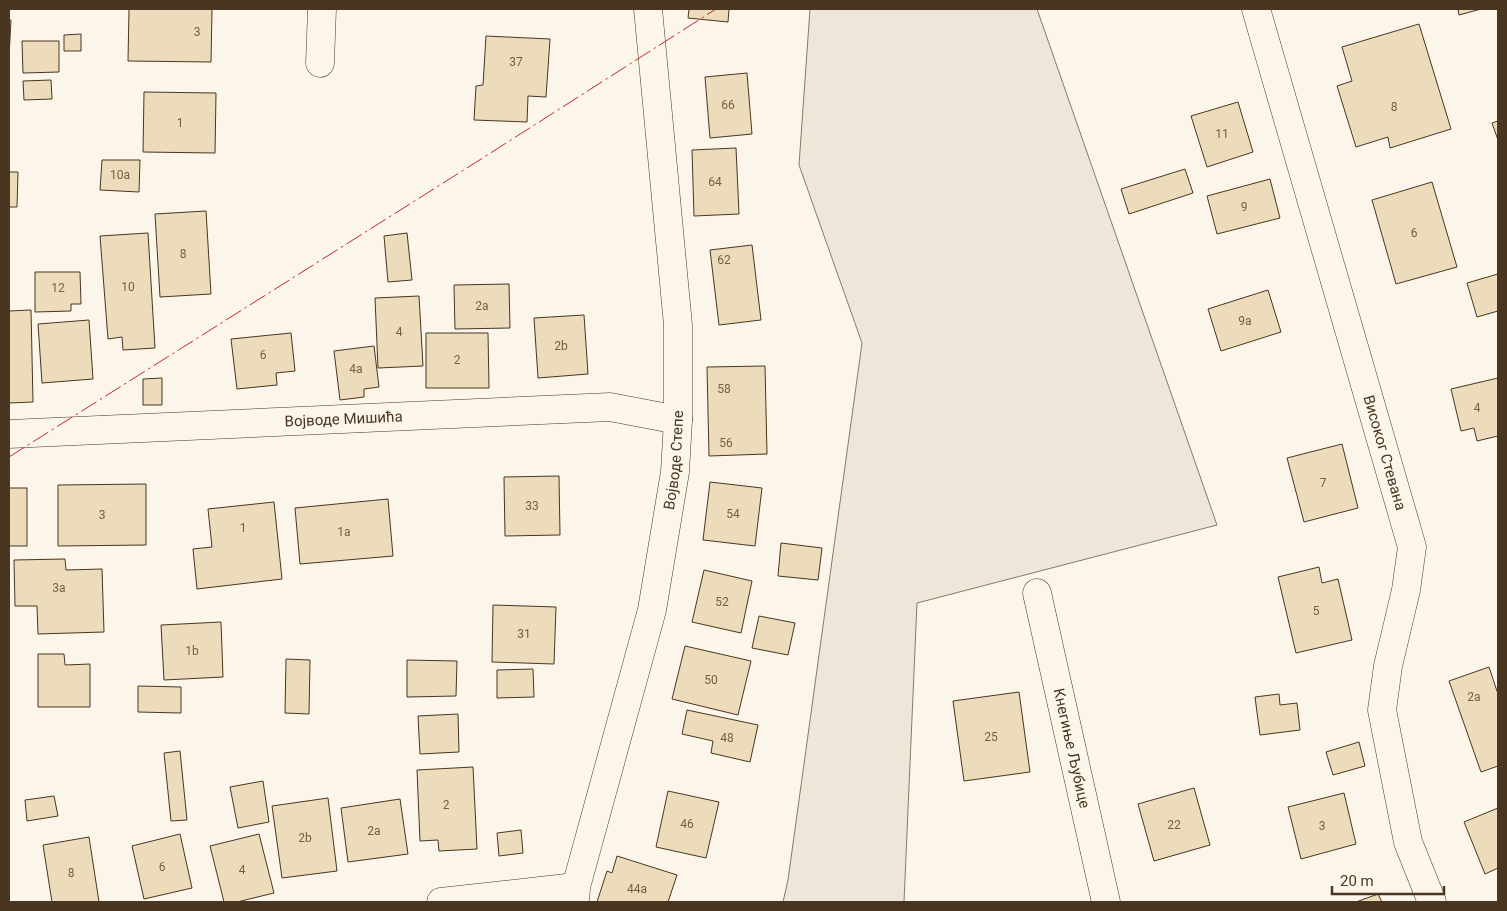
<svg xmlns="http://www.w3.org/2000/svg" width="1507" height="911" viewBox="0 0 1507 911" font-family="Roboto,sans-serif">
<rect width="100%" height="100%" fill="#fbf6e9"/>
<polygon fill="#ede6d9" stroke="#887966" points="810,9 1037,9 1217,525 917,603 904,902 783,902 788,880 862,343 799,165"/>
<g fill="#ecdcbc" stroke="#4a3520">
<polygon points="129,9 212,9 211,62 128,61"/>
<polygon points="689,9 729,9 728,22 688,18"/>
<polygon points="1458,9 1481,9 1459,15"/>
<polygon points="9,20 11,20 9,57"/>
<polygon points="1419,24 1451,129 1390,148 1388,137 1356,147 1337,86 1352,81 1342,47"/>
<polygon points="81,34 81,51 64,51 64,35"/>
<polygon points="486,36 550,39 546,97 528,96 527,122 474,120 476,86 483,85"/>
<polygon points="22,41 59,41 59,72 23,73"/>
<polygon points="747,73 752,134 710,138 705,77"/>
<polygon points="51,80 52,99 24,100 23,81"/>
<polygon points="144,92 216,93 215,153 143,152"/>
<polygon points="1238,102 1253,152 1207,167 1191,116"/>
<polygon points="1498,121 1498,140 1492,123"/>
<polygon points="736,148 739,214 694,216 692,150"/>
<polygon points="102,160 140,160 139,192 100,190"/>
<polygon points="1185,169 1193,193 1129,214 1121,189"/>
<polygon points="9,172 18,172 17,207 9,207"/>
<polygon points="1270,179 1280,218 1217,234 1207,196"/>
<polygon points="1432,182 1457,267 1396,284 1372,200"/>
<polygon points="206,211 211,294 160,297 155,214"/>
<polygon points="148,233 155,348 123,350 122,337 108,339 100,236"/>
<polygon points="407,233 412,280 388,282 384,236"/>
<polygon points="752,245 761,320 719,325 710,250"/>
<polygon points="35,272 80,272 81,304 71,304 71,311 35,312"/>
<polygon points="1498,274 1498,311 1477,317 1467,283"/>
<polygon points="509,284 510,328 455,329 454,285"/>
<polygon points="1268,290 1281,332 1221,351 1208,309"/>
<polygon points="419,296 423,366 378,368 375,298"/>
<polygon points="31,310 33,402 9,403 9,311"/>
<polygon points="584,315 588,374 538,378 534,318"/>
<polygon points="89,320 93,379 42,383 38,324"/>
<polygon points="291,333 295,371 276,373 277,385 237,389 231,339"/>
<polygon points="426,333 488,333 489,388 426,388"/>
<polygon points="374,346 379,387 364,389 364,397 340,400 334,351"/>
<polygon points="765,366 767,454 709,456 707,367"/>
<polygon points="162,378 162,405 143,405 143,379"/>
<polygon points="1498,378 1498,436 1477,441 1474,428 1461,431 1451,389"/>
<polygon points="1342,444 1358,508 1304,522 1287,458"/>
<polygon points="559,476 560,535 505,536 504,477"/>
<polygon points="710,482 762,488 755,546 703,540"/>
<polygon points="146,484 146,545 58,546 58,485"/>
<rect x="9" y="488" width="18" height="58"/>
<polygon points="388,499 393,556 300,564 295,508"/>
<polygon points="274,502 282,579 197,589 193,549 212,547 208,509"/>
<polygon points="781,543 822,548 818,580 778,576"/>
<polygon points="65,559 66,570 102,569 104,632 38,634 37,606 15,606 14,560"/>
<polygon points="1319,567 1322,583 1338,579 1352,640 1296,653 1278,577"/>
<polygon points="704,570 752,581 741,633 692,622"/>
<polygon points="493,605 556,607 554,664 492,662"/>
<polygon points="759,616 795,623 788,655 752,648"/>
<polygon points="221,622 223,677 164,680 161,625"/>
<polygon points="685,646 751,661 738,715 672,699"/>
<polygon points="38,654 64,654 65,665 90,664 90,707 38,707"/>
<polygon points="286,659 310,660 309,714 285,713"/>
<polygon points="407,660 457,661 456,696 407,697"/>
<polygon points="1489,667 1498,694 1498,766 1481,772 1449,681"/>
<polygon points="533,669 534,697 497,698 497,670"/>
<polygon points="138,686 181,687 181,713 138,712"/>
<polygon points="1019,692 1030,772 964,781 953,701"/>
<polygon points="1279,694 1280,705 1297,703 1300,730 1260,735 1255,697"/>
<polygon points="687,710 758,725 750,762 711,753 713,741 682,734"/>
<polygon points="458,714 459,752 420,754 418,716"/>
<polygon points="1359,742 1365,766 1333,775 1326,752"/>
<polygon points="180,751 187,820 171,821 164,753"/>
<polygon points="473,767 477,849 439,851 438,840 420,841 417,770"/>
<polygon points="263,781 269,822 238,828 230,787"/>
<polygon points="1194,788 1210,845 1154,861 1138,804"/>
<polygon points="668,791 719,802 706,858 656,847"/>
<polygon points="1344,793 1356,844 1301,859 1288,807"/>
<polygon points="54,796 58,816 27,821 25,800"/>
<polygon points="328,798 337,871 282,878 272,806"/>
<polygon points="400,799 408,854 348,862 341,808"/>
<polygon points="1498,808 1498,868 1485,874 1464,822"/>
<polygon points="521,830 523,853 499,856 497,833"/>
<polygon points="180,834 192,888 144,899 132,846"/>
<polygon points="259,834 274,893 237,902 224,902 210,846"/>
<polygon points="89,837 99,902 52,902 43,845"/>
<polygon points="617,856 677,875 668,902 597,902 607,871 612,873"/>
<polygon points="1378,894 1382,902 1356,902"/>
</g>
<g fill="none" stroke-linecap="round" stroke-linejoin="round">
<g stroke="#4a3520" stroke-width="29">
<g id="minor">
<path id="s1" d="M1256 9 1412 547 1406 590 1388 666 1382 710 1408 842 1432 902"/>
<polyline points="320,63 322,9"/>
<path id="s2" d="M9 434 610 407 678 420"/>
<path id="s3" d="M1037 593 1106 902"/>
<polyline points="441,902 576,887"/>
<path id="s4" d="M575 902 576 887 652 610 675 472 678 420V325L648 9"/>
</g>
</g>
<use href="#minor" stroke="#fbf6e9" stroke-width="28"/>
<polyline stroke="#c62828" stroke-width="1" stroke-dasharray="18 4 2.5 4" stroke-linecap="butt" points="9,457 478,161 716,9"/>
</g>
<g text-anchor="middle" stroke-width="4" stroke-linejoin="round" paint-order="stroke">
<g font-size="12" fill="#725f47">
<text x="197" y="36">3</text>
<text x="516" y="66">37</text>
<text x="728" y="109">66</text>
<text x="1394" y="111">8</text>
<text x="180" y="127">1</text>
<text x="1222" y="138">11</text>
<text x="120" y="179">10a</text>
<text x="715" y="186">64</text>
<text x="1244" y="211">9</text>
<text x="1414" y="237">6</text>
<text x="183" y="258">8</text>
<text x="724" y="264">62</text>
<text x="128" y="291">10</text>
<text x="58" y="292">12</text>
<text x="482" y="310">2a</text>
<text x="1245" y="325">9a</text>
<text x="399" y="336">4</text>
<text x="561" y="350">2b</text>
<text x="263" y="359">6</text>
<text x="457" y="364">2</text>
<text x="356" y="373">4a</text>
<text x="724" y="393">58</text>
<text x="1477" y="412">4</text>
<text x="726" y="447">56</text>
<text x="1323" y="487">7</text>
<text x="532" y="510">33</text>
<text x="733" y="518">54</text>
<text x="102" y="519">3</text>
<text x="243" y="532">1</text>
<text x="344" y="536">1a</text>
<text x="59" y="592">3a</text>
<text x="722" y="606">52</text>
<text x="1316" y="615">5</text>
<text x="524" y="638">31</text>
<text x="192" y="655">1b</text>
<text x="711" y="684">50</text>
<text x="1474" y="701">2a</text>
<text x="991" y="741">25</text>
<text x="727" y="742">48</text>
<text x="446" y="809">2</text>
<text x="687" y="828">46</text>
<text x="1174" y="829">22</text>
<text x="1322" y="830">3</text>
<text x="374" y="835">2a</text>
<text x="305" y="842">2b</text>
<text x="162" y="871">6</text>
<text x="242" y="874">4</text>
<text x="71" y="877">8</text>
<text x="637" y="893">44a</text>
</g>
<g font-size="15" fill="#4a3520" stroke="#fbf6e9">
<text dy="5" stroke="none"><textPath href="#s2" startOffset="335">Војводе Мишића</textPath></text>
<text dy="5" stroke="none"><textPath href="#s1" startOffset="462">Високог Стевана</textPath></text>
<text dy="5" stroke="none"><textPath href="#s4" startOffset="454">Војводе Степе</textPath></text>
<text dy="5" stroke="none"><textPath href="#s3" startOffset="159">Кнегиње Љубице</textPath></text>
</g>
</g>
<rect width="1507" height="911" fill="none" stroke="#4a3520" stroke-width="20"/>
<path d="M1332 886v8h112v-8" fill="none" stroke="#4a3520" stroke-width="2.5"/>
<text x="1340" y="886" font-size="15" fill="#4a3520" stroke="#fbf6e9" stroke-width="4" paint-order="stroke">20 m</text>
</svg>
